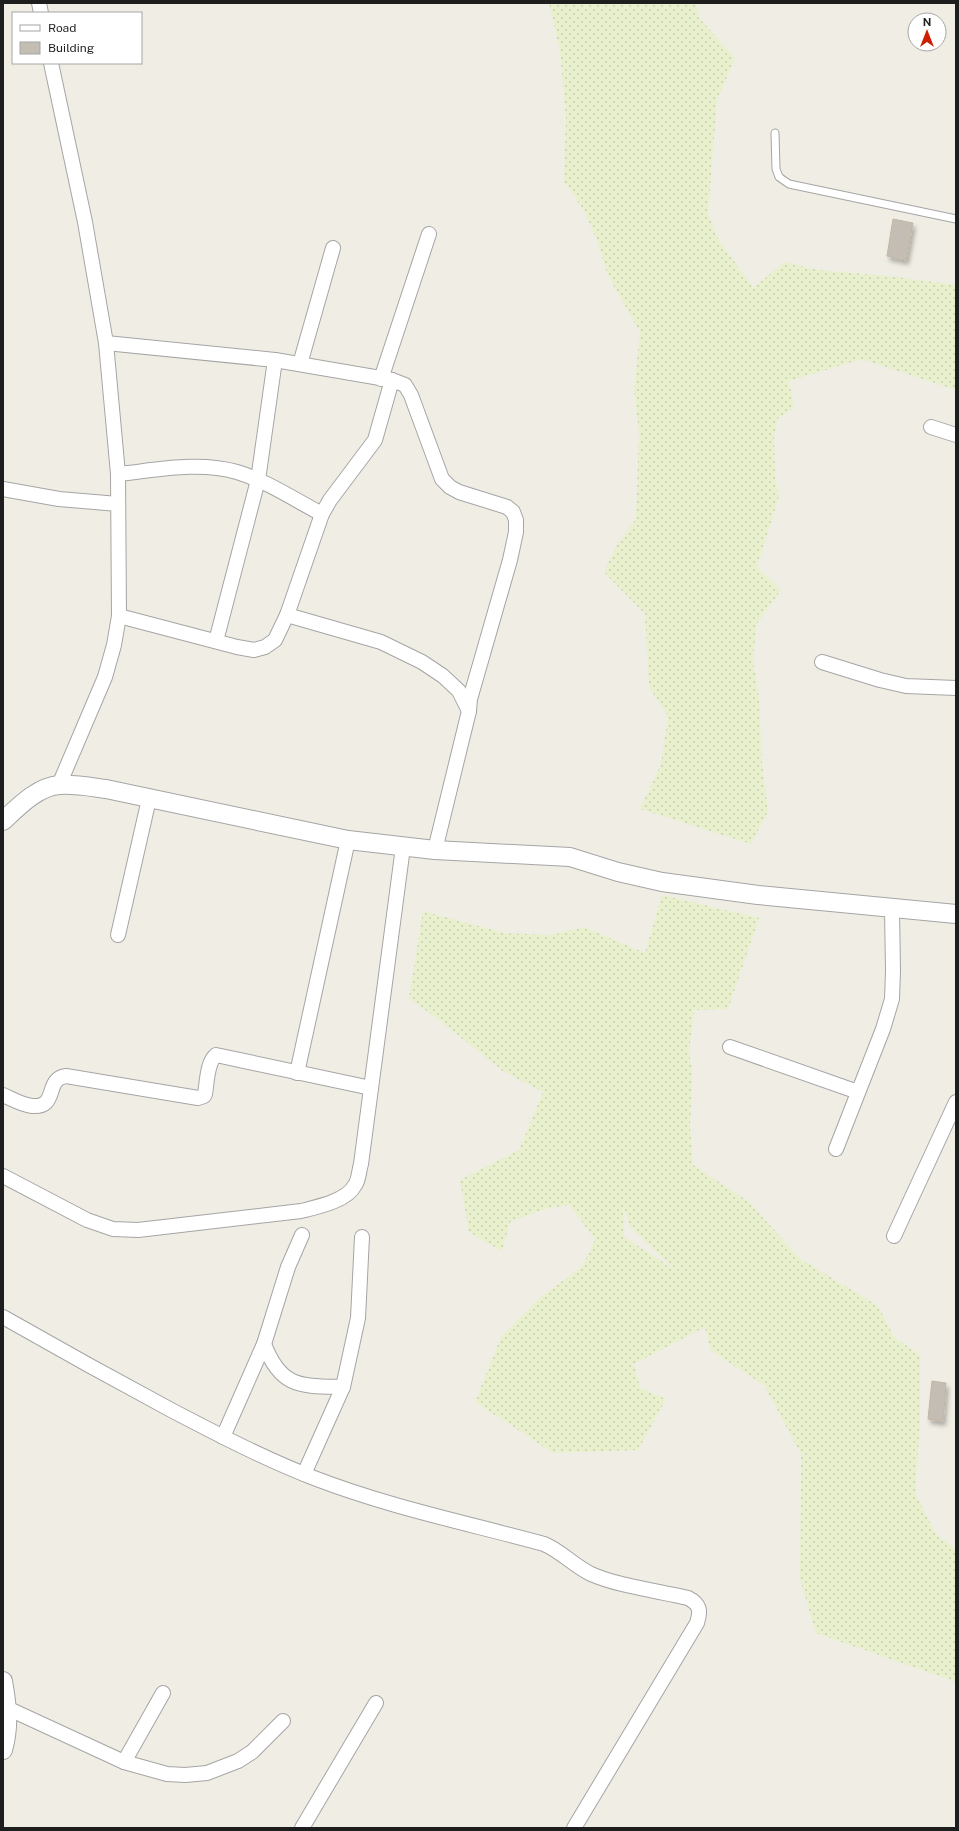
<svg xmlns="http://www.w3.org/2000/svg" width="959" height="1831" viewBox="0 0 959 1831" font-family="'Public Sans',sans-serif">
<defs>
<pattern id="farmland-dots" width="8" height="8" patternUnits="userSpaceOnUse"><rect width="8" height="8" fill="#e8f0ce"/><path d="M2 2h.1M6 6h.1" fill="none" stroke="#c7cdb0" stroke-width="1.8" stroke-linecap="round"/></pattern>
<filter id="shadow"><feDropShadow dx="2.5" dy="4.5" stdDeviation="2" flood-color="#0004"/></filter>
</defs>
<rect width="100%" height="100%" fill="#f0eee4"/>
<g fill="url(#farmland-dots)" fill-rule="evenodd">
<polygon points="549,3 696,3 699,18 735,58 717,100 708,213 717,237 753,288 785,262 818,270 889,276 956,285 956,390 862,359 789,381 794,408 778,418 774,436 775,478 779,496 757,567 781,590 756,625 753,661 759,698 762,763 768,811 751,844 640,809 661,764 668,716 649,687 645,614 604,572 616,547 636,519 639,432 634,391 640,332 608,276 597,240 583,209 564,181 566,118 560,51"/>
<path d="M662 895 759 918 728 1009 694 1010 689 1051 692 1072 690 1127 693 1165 749 1202 799 1258 878 1306 894 1337 920 1355V1421L915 1493 937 1536 956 1549V1682L816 1633 800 1579 801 1454 764 1385 711 1351 705 1327 634 1364 640 1388 666 1399 638 1450 553 1453 475 1402 501 1337 543 1295 582 1267 595 1240 570 1205 545 1209 510 1222 502 1251 469 1232 460 1180 519 1150 543 1092 504 1072 439 1020 409 998 423 911 504 933 551 935 584 927 645 953ZM623 1207 630 1227 677 1271 624 1237Z"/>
</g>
<g fill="#c4bdb3" stroke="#c2b6a5" filter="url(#shadow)">
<polygon points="893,219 913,223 906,260 887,256"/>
<polygon points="932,1381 946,1383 943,1421 928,1419"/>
</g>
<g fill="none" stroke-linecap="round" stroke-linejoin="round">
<g stroke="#a5a5a5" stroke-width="9">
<polyline id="service" points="775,133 776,169 779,177 789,184 956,219"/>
</g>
<g stroke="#a5a5a5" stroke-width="16">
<g id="minor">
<polyline points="39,3 41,13"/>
<polyline points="51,63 85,222 106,343 118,474 119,616 114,645 105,677 59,785"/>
<polyline points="106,343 275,360 392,380 405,385 411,395 442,479 450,487 459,492 507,507 513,512 516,520 516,532 510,560 470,699 469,711 435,850"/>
<polyline points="300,364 333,248"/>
<polyline points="381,379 429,234"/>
<polyline points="931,427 956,435"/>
<path d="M118 474C157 470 199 461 237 472 267 481 295 500 322 514"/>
<polyline points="3,489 59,499 118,504"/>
<polyline points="287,615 381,642 422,662 443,676 459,691 469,711"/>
<polyline points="119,616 237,647 254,650 265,647 275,640 287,615 322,514 330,500 375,440 392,380"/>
<polyline points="216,641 258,480 275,360"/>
<polyline points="822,662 880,680 906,686 956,688"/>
<polyline points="118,935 149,799"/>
<polyline points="730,1047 858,1092"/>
<polyline points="297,1073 348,840"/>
<path d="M3 1095C12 1099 22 1105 32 1106 59 1108 44 1079 66 1076L198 1098 204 1096 205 1094C207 1083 207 1062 216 1055L371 1088"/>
<polyline points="836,1149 883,1029 892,999 893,971 892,909"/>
<path d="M3 1176 87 1220 113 1229 138 1230 301 1211C317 1207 347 1201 355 1185 359 1180 359 1170 361 1164L403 847"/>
<polyline points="894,1236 956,1102"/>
<path d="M3 1317C59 1349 115 1380 173 1411 219 1435 265 1459 314 1478 389 1507 467 1523 544 1544 561 1551 574 1566 591 1574 618 1586 659 1591 688 1598 700 1604 701 1611 697 1623L574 1828"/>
<path d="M264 1344C281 1388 300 1386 343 1387"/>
<polyline points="223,1437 264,1344 288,1267 302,1235"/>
<polyline points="304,1474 343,1387 358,1318 362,1237"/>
<polyline points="7,1708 124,1762 167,1774 185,1775 207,1773 238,1761 252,1752 283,1721"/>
<polyline points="124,1762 163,1693"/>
<polyline points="302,1828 376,1703"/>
</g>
</g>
<g stroke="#a5a5a5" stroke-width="20">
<g id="tertiary">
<path d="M3 821C18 807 38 786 60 785 75 784 91 787 106 789L348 840 435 850 570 857 618 872 662 882 758 895 956 914"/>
<path d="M3 1681C7 1704 10 1726 3 1750"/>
</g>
</g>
<use href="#service" stroke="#fff" stroke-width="7"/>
<use href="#minor" stroke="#fff" stroke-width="14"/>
<use href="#tertiary" stroke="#fff" stroke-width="18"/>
</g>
<rect width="959" height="1831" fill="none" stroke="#1e1e1e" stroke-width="8"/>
<rect x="12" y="12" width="130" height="52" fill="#ffffff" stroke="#a5a5a5"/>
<rect x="20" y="25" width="20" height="6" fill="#ffffff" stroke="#a5a5a5"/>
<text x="48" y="32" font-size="12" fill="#1e1e1e">Road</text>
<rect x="20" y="42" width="20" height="12" fill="#c4bdb3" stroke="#a5a5a5"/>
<text x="48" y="52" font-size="12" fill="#1e1e1e">Building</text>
<g transform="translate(927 32)"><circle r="19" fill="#ffffff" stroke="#a5a5a5"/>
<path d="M0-3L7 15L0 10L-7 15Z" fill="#cd1f00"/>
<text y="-6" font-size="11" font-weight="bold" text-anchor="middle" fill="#1e1e1e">N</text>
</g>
</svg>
